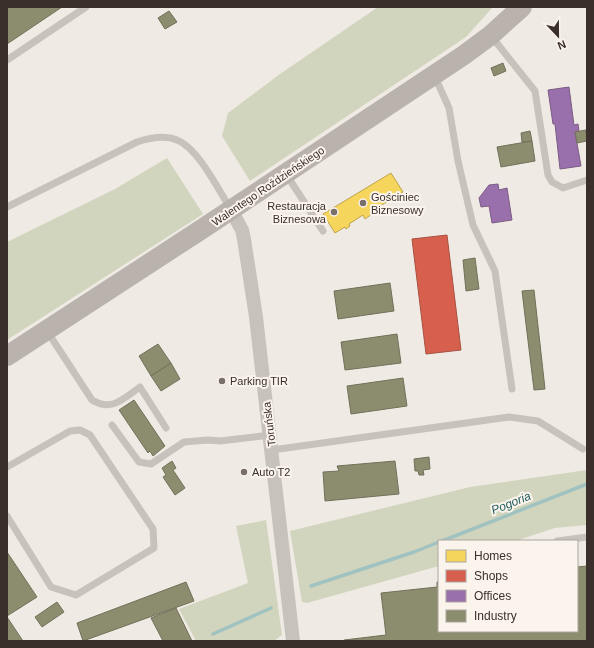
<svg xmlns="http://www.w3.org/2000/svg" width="594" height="648" viewBox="0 0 594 648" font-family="Helvetica,sans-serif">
<rect width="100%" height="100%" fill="#f0eae4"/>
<g fill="#d2d5be">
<polygon points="378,7 493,7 466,37 250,181 222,136 228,113 280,74"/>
<polygon points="167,158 203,214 7,340 7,242 115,189"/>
<polygon points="587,470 587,525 555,528 515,541 439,541 439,566 307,603 302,602 290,531 470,487"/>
<polygon points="266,520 282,635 274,641 196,641 179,609 248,583 236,526"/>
</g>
<polygon fill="#f6d55c" stroke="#bea34d" points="391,173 403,192 370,212 372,214 365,219 363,215 349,224 350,226 346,229 345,227 335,233 323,214"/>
<polygon fill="#d6604d" stroke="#a75142" points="447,235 461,350 426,354 412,239"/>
<g fill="#9970ab" stroke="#7c5c84">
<polygon points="569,87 574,125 578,124 579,131 575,132 581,166 560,169 555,124 553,124 548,90"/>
<polygon points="498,184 499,190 507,188 512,220 492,223 489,206 481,207 479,198 489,185"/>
</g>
<g fill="#8c8c6e" stroke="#73705a">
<polygon points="7,7 62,7 7,44"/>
<polygon points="169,11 177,22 165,29 158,18"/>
<polygon points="503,63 506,71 494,76 491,68"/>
<polygon points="586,130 587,141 577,143 575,132"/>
<polygon points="530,131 532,141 522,142 521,133"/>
<polygon points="532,141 535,161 501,167 497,147"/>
<polygon points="475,258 479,289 466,291 463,260"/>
<polygon points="390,283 394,311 338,319 334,291"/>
<polygon points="534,290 545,389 534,390 522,291"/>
<polygon points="397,334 401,363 345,370 341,342"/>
<polygon points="158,344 171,363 151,376 139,356"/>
<polygon points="171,363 180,379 161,391 151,376"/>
<polygon points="403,378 407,406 351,414 347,386"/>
<polygon points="134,400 165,446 153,456 150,451 148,453 119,410"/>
<polygon points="429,457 430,469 423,470 424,475 419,475 418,471 415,471 414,459"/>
<polygon points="172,461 176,468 173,470 185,488 175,495 163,477 166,475 162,468"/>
<polygon points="395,461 399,494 325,501 323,472 339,471 337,466"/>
<polygon points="7,552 37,597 7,616"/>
<polygon points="587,566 587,641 345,641 344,640 386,635 381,593 437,587 437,582 439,582 439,631 577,631 577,567"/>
<polygon points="186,582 194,601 83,641 77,623"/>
<polygon points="57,602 64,612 42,627 35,617"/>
<polygon points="176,608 192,641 163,641 151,618"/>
<polygon points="7,617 23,641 7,641"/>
</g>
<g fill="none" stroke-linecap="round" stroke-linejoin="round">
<g stroke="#a0c2c0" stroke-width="3.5">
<polyline points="442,541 587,484"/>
<polyline points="311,586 414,552 439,542"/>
<polyline points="213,634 271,608"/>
</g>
<g stroke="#c8c2bd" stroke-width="7">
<polyline points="492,37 535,91 548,175 552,182 563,188 587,180"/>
<polyline points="7,60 86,7"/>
<polyline points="435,77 449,108 458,161 473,225 495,271 512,389"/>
<polyline points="286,174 323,231"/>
<path d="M7 207 137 142C149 138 165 135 177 140 198 148 218 189 230 208"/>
<path d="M47 331 92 400C112 412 123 399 140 387L166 428"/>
<polyline points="112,425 139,462 151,464 184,442 208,440 220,441 270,435"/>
<polyline points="272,450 509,417 538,421 583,449"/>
<polyline points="7,467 70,431 80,430 90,435 153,529 154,548 76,595 51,587 7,516"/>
<polyline points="557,541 587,537"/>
</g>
<polyline stroke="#c8c2bd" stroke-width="14" points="231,210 242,230 244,239 256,317 293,641"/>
<polyline stroke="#b9b2ad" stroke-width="20" points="7,356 199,231 464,55 491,35 522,7"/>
</g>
<g fill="#7a706b" stroke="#fbf4ed" stroke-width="1.5">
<circle cx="363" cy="203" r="4"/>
<circle cx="334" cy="212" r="4"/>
<circle cx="222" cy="381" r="4"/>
<circle cx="244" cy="472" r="4"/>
</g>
<g text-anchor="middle" stroke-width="4" stroke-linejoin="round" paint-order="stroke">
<g font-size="11" fill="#3a2f2a" stroke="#fbf4ed">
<text transform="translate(268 186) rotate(-34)" y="4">Walentego Roździeńskiego</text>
<text transform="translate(269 424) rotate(-97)" y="4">Toruńska</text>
</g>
<g font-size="11" fill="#3a2f2a" stroke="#fbf4ed" text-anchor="start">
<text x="371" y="201">Gościniec<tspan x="371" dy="13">Biznesowy</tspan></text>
<text x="326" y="210" text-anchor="end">Restauracja<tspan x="326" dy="13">Biznesowa</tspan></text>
<text x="230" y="385">Parking TIR</text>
<text x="252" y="476">Auto T2</text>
</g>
<g font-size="12" font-style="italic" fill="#1f5b5d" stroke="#fbf4ed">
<text transform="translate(511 503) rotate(-22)" y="4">Pogoria</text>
</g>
</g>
<rect width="594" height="648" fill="none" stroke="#3a2f2a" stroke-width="16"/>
<rect x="438" y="540" width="140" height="92" fill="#fbf4ed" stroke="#aea59f"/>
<rect x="446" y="550" width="20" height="12" fill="#f6d55c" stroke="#aea59f"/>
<text x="474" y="560" font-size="12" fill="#3a2f2a">Homes</text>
<rect x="446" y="570" width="20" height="12" fill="#d6604d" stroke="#aea59f"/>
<text x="474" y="580" font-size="12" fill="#3a2f2a">Shops</text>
<rect x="446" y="590" width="20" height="12" fill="#9970ab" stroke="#aea59f"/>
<text x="474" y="600" font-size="12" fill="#3a2f2a">Offices</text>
<rect x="446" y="610" width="20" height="12" fill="#8c8c6e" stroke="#aea59f"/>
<text x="474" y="620" font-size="12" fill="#3a2f2a">Industry</text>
<g transform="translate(558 36) rotate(158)" stroke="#fbf4ed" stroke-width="3" paint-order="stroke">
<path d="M0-3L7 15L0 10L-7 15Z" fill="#3a2f2a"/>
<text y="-6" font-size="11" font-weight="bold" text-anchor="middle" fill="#3a2f2a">N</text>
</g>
</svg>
